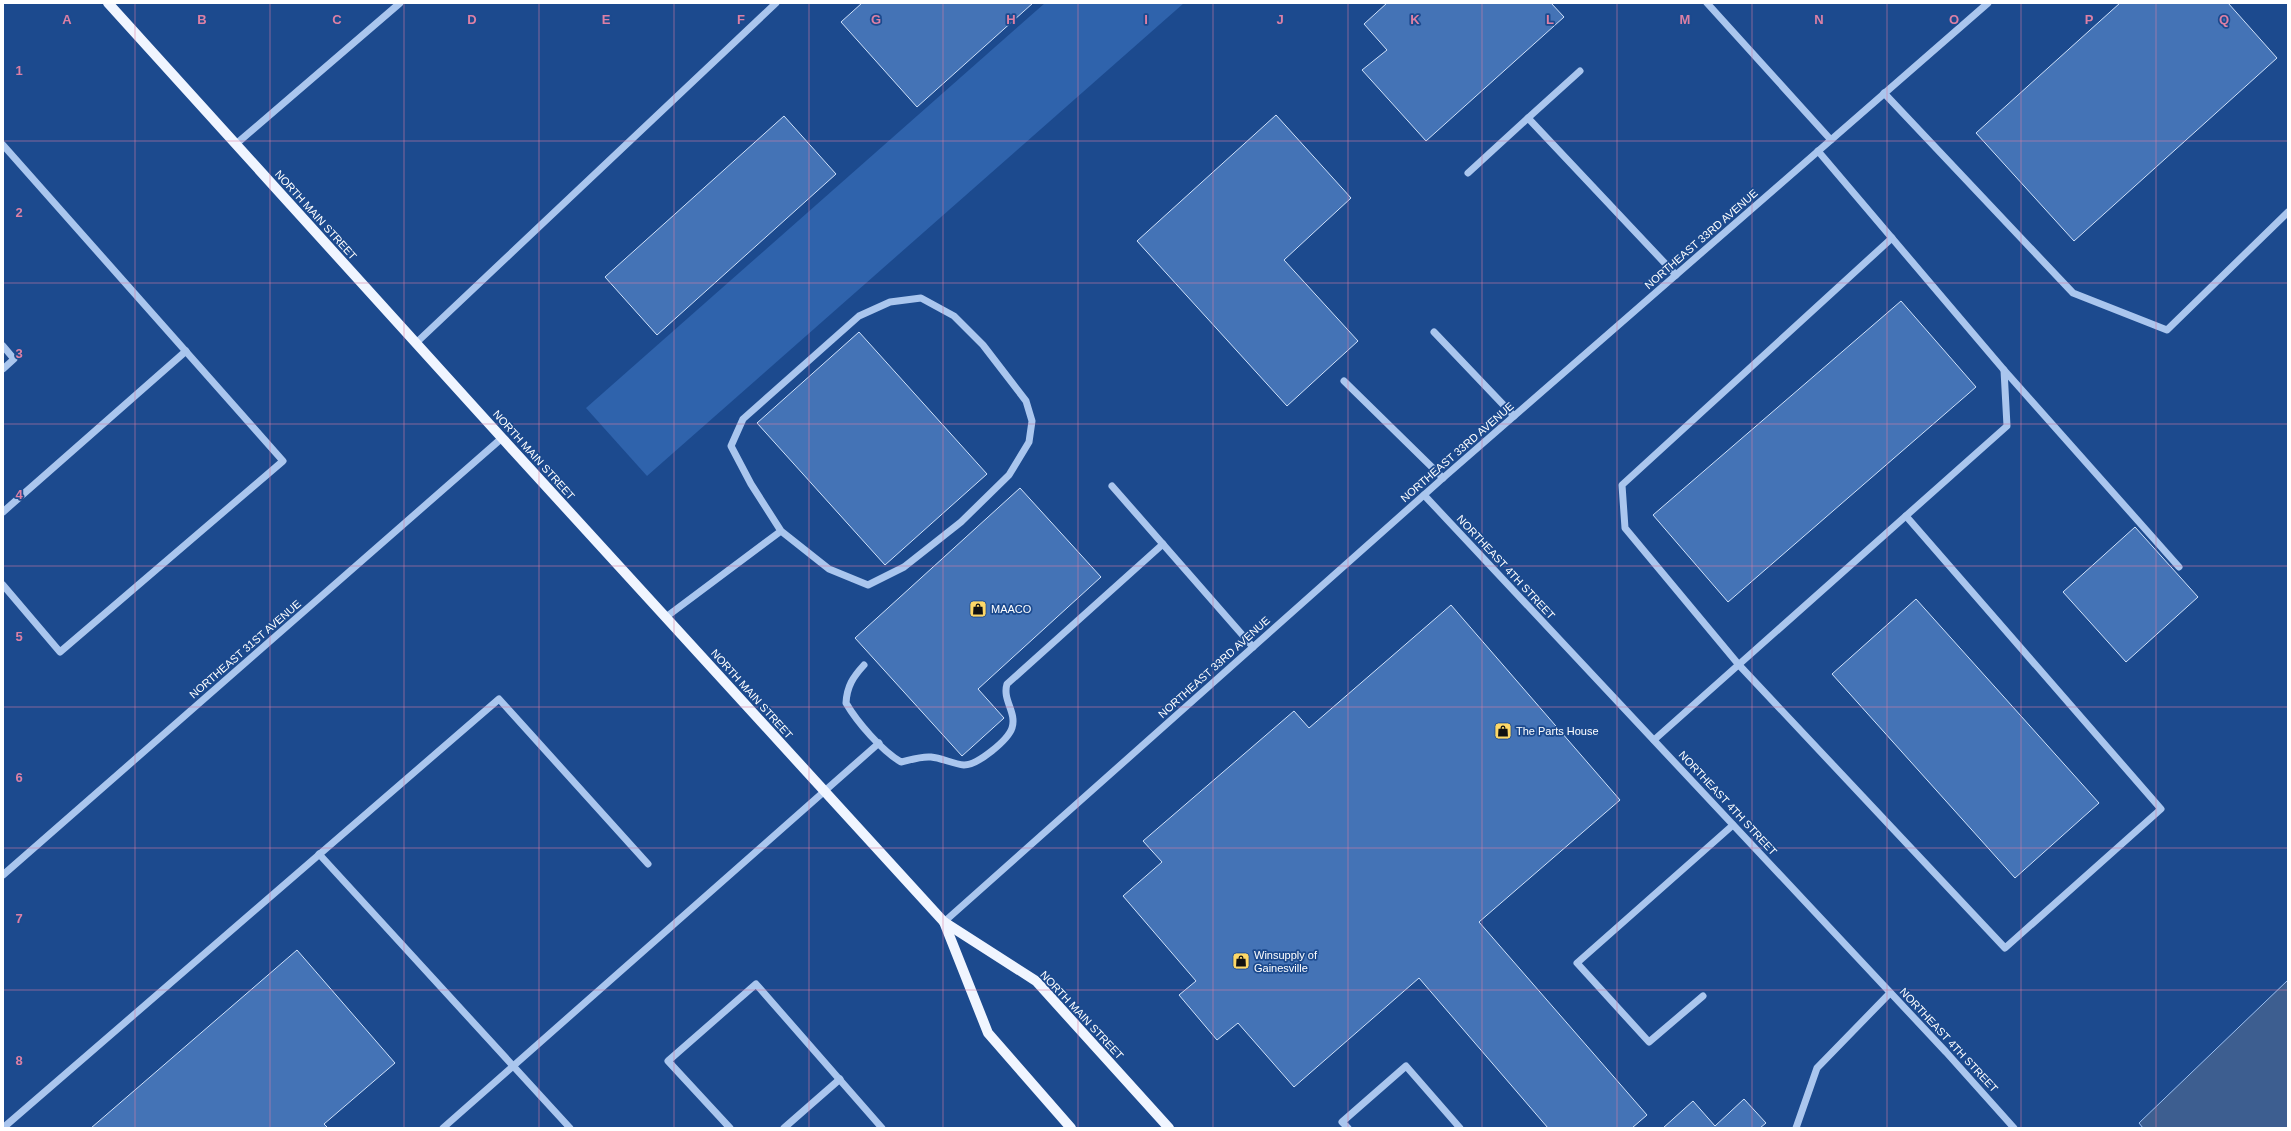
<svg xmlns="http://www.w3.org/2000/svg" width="2291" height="1131" viewBox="0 0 2291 1131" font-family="Arial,sans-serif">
<rect width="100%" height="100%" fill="#1c4a8e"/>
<polygon fill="#2f63ac" points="1045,3 1184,3 647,476 586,408"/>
<polygon fill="#3d5e90" stroke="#9dc0f0" points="2288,980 2288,1128 2143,1128 2139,1123"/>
<g fill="#4473b6" stroke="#cfe1fa">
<polygon points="862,3 1033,3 917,107 841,22"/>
<polygon points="1387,3 1551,3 1564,17 1426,141 1362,70 1387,50 1364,24"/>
<polygon points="2120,3 2228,3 2277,58 2074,241 1976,133"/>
<polygon points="1276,115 1351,198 1284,260 1358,341 1287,406 1137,241"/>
<polygon points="784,116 836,174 657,335 605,277"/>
<polygon points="1901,301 1976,387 1728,602 1653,515"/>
<polygon points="859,332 987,474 885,565 757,423"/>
<polygon points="1020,488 1101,577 978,689 1004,718 962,756 855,638"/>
<polygon points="2135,527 2198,597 2126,662 2063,592"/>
<polygon points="1916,599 2099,803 2015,878 1832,674"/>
<polygon points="1451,605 1620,800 1479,922 1647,1115 1632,1128 1548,1128 1419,978 1294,1087 1238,1023 1217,1040 1179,995 1196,981 1123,896 1162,862 1143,841 1294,711 1309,728"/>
<polygon points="297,950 395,1063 324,1124 328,1128 91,1128"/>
<polygon points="1744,1099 1766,1123 1760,1128 1663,1128 1693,1101 1715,1126"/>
</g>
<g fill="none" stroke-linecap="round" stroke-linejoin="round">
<g stroke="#aac6ee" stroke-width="7">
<polyline points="1707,3 1831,140"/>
<polyline points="1884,93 2073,293 2167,330 2288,212"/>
<polyline points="1528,118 1580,71"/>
<polyline points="236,144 400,3"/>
<polyline points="3,145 283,461 60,652 3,585"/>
<polyline points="1468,173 1528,118 1676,275"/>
<polyline points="1892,238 1622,485 1625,528 1739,665 2005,948 2161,809 1906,516"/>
<polyline points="1434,332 1514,416"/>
<polyline points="416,343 776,3"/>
<polyline points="3,346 14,359 3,369"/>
<polyline points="2004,370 2179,567"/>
<polyline points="1344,381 1443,478"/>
<polyline points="1112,486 1253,647"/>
<polyline points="1424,495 1946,1052 2014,1128"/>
<polyline points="3,512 186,351"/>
<polyline points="666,617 781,531 751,484 731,446 743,419 859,316 890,302 921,298 954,316 983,345 1026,401 1032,421 1029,442 1009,475 961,522 904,567 868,585 829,569 781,531"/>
<path d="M864 665C853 677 847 686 846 703 857 722 882 751 901 762 910 760 921 756 931 757 942 758 953 764 964 765 978 765 1008 740 1012 728 1017 712 1002 700 1007 684L1163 544"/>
<polyline points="1654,740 2007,426 2004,370 1818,151"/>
<polyline points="319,854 570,1128"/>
<polyline points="3,875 502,438"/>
<polyline points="944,922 1443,478 1988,3"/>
<polyline points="1703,996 1649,1042 1577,963 1733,825"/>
<polyline points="3,1128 499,699 648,864"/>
<polyline points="443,1128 879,743"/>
<polyline points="730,1128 668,1061 756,984 882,1128"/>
<polyline points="784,1128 840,1079"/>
<polyline points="1348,1128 1342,1122 1406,1066 1460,1128"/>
<polyline points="1796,1128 1817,1068 1890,993"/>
</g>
<g stroke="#f0f5ff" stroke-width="10">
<polyline points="108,3 502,438 944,922 1036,981 1169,1128"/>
<polyline points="944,922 988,1033 1071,1128"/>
</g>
</g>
<path fill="none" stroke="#dd80a5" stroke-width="1" stroke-opacity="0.55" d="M135 3V1128M270 3V1128M404 3V1128M539 3V1128M674 3V1128M809 3V1128M943 3V1128M1078 3V1128M1213 3V1128M1348 3V1128M1482 3V1128M1617 3V1128M1752 3V1128M1887 3V1128M2021 3V1128M2156 3V1128M3 141H2288M3 283H2288M3 424H2288M3 566H2288M3 707H2288M3 848H2288M3 990H2288"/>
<defs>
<g id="shop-square" transform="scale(0.9)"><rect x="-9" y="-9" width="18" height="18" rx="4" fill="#fed867" stroke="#1c4a8e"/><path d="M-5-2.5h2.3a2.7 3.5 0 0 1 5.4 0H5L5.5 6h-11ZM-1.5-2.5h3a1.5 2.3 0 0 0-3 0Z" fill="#111"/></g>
</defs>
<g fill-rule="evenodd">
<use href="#shop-square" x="978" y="609"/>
<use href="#shop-square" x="1503" y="731"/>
<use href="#shop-square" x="1241" y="961"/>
</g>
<g text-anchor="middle" stroke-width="3.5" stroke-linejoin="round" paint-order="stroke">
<g font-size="11" fill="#fff" stroke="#1c4a8e">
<text transform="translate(316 215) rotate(48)" y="4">NORTH MAIN STREET</text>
<text transform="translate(1701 239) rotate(-41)" y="4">NORTHEAST 33RD AVENUE</text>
<text transform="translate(1457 452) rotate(-41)" y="4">NORTHEAST 33RD AVENUE</text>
<text transform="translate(534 455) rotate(48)" y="4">NORTH MAIN STREET</text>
<text transform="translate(1506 567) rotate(47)" y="4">NORTHEAST 4TH STREET</text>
<text transform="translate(245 649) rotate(-41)" y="4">NORTHEAST 31ST AVENUE</text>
<text transform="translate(1214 667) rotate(-42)" y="4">NORTHEAST 33RD AVENUE</text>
<text transform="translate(752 694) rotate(48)" y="4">NORTH MAIN STREET</text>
<text transform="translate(1728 803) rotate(47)" y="4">NORTHEAST 4TH STREET</text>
<text transform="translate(1082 1015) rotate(47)" y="4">NORTH MAIN STREET</text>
<text transform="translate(1949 1040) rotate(47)" y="4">NORTHEAST 4TH STREET</text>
</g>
<g font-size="11" fill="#fff" stroke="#1c4a8e" text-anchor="start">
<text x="991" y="613">MAACO</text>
<text x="1516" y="735">The Parts House</text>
<text x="1254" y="959">Winsupply of<tspan x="1254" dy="13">Gainesville</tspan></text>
</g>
</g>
<g font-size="13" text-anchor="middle" font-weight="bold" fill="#dd80a5" stroke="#1c4a8e" stroke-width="3.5" stroke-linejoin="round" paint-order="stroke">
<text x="67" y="24">A</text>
<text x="202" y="24">B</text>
<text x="337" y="24">C</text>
<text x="472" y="24">D</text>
<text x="606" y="24">E</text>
<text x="741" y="24">F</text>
<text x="876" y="24">G</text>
<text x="1011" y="24">H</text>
<text x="1146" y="24">I</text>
<text x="1280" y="24">J</text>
<text x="1415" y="24">K</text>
<text x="1550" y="24">L</text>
<text x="1685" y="24">M</text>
<text x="1819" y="24">N</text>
<text x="1954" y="24">O</text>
<text x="2089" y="24">P</text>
<text x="2224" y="24">Q</text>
<text x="19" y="75">1</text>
<text x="19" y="217">2</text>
<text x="19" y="358">3</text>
<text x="19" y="499">4</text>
<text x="19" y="641">5</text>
<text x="19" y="782">6</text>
<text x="19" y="923">7</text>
<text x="19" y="1065">8</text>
</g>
<rect width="2291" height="1131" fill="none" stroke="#ffffff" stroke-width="8"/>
</svg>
